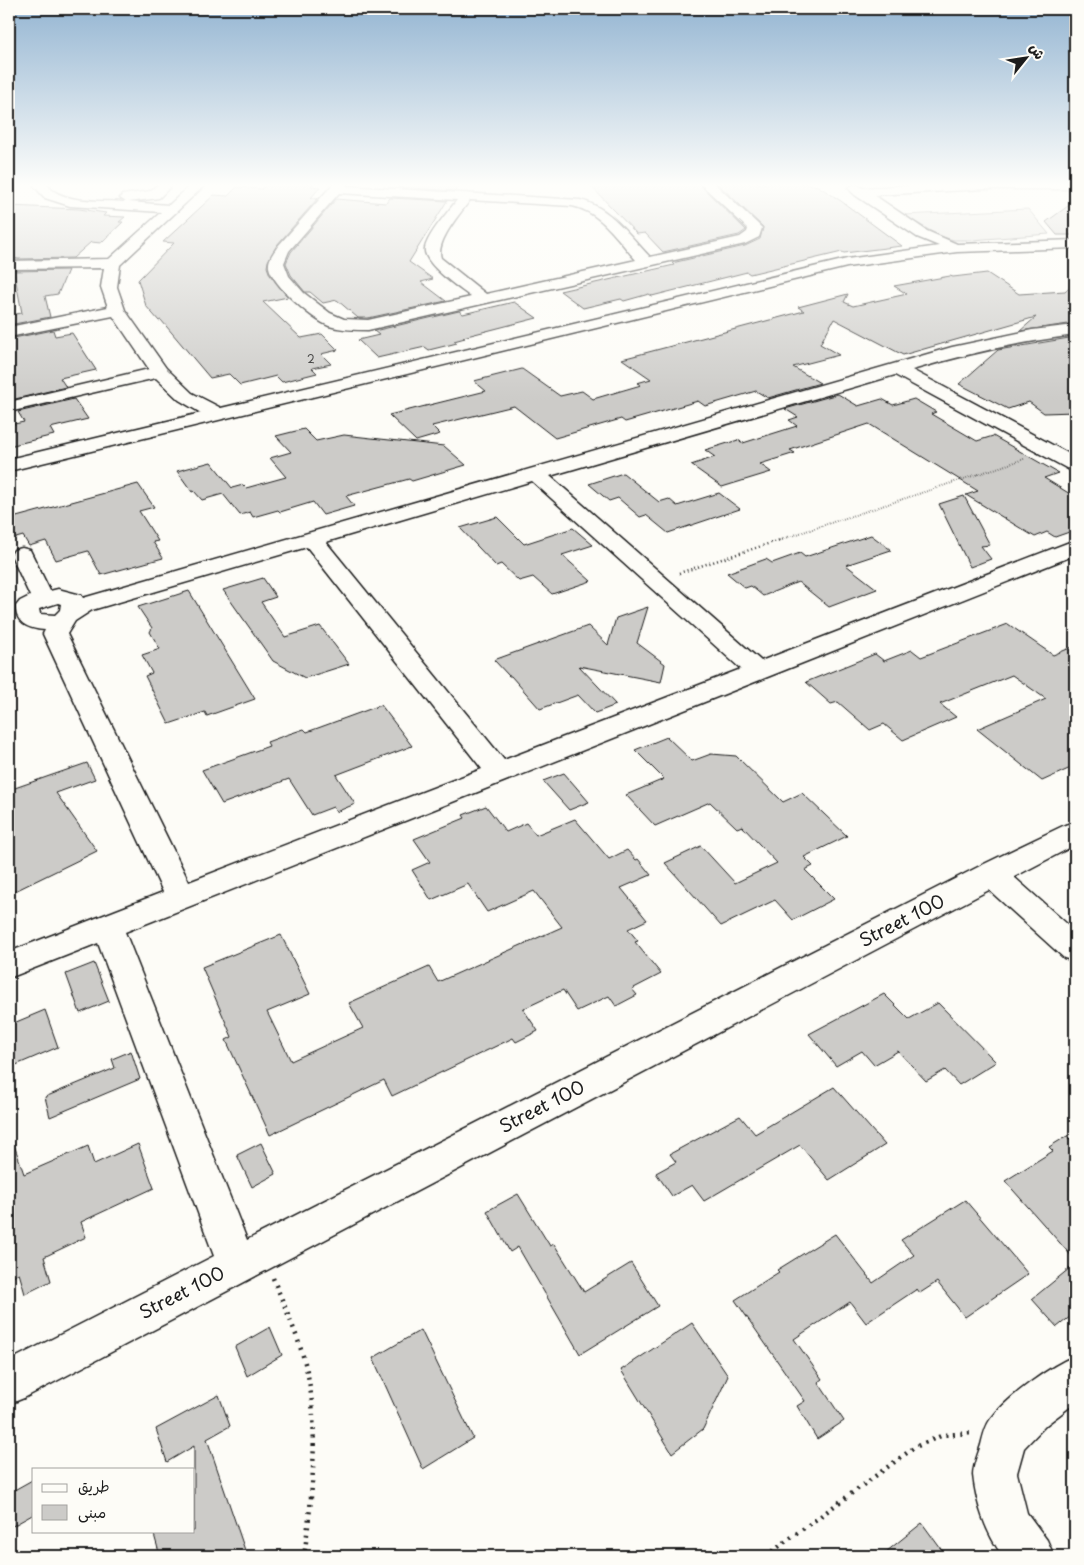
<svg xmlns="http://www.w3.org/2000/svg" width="1084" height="1565" viewBox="0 0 1084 1565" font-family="'Playpen Sans','Playpen Sans Arabic',sans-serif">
<rect width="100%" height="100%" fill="#fdfcf7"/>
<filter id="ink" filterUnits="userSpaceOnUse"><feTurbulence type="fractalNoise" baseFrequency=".02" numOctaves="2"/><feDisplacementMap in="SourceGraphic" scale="10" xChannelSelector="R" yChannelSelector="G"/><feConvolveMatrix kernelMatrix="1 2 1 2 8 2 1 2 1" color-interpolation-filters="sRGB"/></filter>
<g filter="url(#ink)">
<polygon fill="#e0dfdb" stroke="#7e7e7c" points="1028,209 1049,234 972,240 954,240 939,236 904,215"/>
<g fill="#cccbc8" stroke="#1c1c1c">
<polygon points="267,183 314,183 311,186 320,187 311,198 318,198 277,245 268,261 267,267 270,275 288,297 263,302 301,338 322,334 338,350 321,354 331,364 312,368 317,373 282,382 276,376 240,385 229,374 210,378 161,320 159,321 146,306 138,280 174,243 163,242 214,195 228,196 237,187 262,189"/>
<polygon points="401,183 460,183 455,191 398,187"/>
<polygon points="588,183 698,183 746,230 739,235 663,252 645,233 637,234"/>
<polygon points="717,183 803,183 818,186 841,201 902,246 844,253 842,252 750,274 747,272 652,296 649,294 624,301 621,299 583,308 560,291 674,265 672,263 745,246 760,239 763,227"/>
<polygon points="390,198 447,201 409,262 433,279 421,282 446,301 368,318 358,318 337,300 323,303 310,292 305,292 291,275 286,263 291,252 336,199 386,203"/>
<polygon points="1075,201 1075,235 1057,235 1046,222"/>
<polygon points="9,206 79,209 106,213 103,216 125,217 119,222 123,222 101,243 91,242 73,258 19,259 9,257"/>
<polygon points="68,270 58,294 45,296 50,317 9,325 9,315 22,313 14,271"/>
<polygon points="987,273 1019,294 1065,291 1075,282 1075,323 1020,331 1036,317 903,355 834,319 820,344 839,355 793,367 820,383 768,398 756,391 705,406 698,401 625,422 621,419 555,438 514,406 432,426 440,434 416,441 389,415 486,391 474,381 522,369 560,396 582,391 593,399 641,385 637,383 651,379 622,359 804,311 798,307 848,294 844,302 853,306 907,294 894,286 950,276 953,277"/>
<polygon points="514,302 537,318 463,337 465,338 454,341 457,343 429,350 425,347 377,358 358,340 379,335 374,331 459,311 463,314"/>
<polygon points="53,330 55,336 72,333 96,370 60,378 66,387 11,400 9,395 9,339"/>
<polygon points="1075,337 1075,412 1044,413 1029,402 1008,409 959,384 998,350"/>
<polygon points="838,394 858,406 882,399 893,405 914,399 936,412 931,414 977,441 993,436 1058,473 1044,478 1075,497 1075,530 1055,537 1047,532 1035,537 966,495 978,491 869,424 790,450 795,453 760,464 771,472 722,487 691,465 715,457 705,450 738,440 743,443 797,426 789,420 798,417 785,409"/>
<polygon points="74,399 88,419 50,428 54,435 9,446 9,425 24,422 18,412"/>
<polygon points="304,429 316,441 344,435 444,446 466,465 412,481 409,479 346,496 354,506 323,515 313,502 280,512 278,510 253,517 250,512 240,515 223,494 202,500 194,491 192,492 177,471 211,462 232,488 243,485 246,488 286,477 270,458 291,452 276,436"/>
<polygon points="623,473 659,502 669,499 677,506 719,493 740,509 668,533 646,515 640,517 618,498 609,501 589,484"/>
<polygon points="138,484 154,507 139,511 158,541 153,542 163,558 101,575 88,551 56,560 46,541 29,546 23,536 9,540 9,519"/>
<polygon points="964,496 990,545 981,546 991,559 970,567 939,504"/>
<polygon points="497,517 524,544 573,528 593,545 562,555 591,581 552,594 533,577 519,581 501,564 496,566 460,528"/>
<polygon points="871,535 891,550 846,565 877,589 829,607 798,582 763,596 751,586 745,588 727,573 766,559 772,563 800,553 805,557"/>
<polygon points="263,578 276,597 261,602 285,637 320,626 349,664 305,678 273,661 223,590"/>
<polygon points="189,591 255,699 207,716 205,712 169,724 145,676 152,673 142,655 160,649 150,632 152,628 138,607"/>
<polygon points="648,607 637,643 665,664 661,682 579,666 616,705 595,713 578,695 540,709 511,676 509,676 494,660 588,626 608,645 616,618"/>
<polygon points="1008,624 1053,655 1075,646 1075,766 1042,781 977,729 1046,699 1012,675 940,704 956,717 903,740 884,724 870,730 838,702 831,704 806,682 875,654 884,661 912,650 921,657"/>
<polygon points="381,705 412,746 336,775 355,804 336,812 333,807 312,815 289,779 222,804 202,770 269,746 267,742 286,735 304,729 307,732"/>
<polygon points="667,737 692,761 711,754 736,756 783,802 802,793 847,836 804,857 813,866 805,870 834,899 793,920 775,900 721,926 665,863 701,846 735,883 777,863 742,826 737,828 710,802 655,826 626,795 664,779 635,750"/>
<polygon points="87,763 95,779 56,793 97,851 9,894 9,790"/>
<polygon points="564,773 589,802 569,810 543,781"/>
<polygon points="486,806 506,832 526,823 536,835 575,819 609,859 627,850 636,860 638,859 651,875 621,888 647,920 628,929 638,941 635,942 661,974 632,989 637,995 616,1006 609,996 577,1011 563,990 523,1009 538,1031 516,1042 513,1038 392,1096 384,1080 270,1135 226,1040 232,1037 202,967 281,935 310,994 267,1012 291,1061 363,1028 349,1003 429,967 438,982 562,927 534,891 487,912 468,884 431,900 412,870 430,862 414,839 465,818 463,815"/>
<polygon points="94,963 109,1001 80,1013 66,974"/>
<polygon points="884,994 909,1019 938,1003 996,1062 959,1085 945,1070 926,1081 898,1051 874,1065 862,1051 836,1066 809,1034"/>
<polygon points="45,1010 58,1047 9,1068 9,1025"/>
<polygon points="131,1051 140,1079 50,1117 45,1097 115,1068 112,1059"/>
<polygon points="834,1087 885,1145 829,1180 800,1145 704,1201 692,1185 672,1196 656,1173 676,1162 670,1154 740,1116 755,1134"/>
<polygon points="1067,1136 1071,1140 1075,1138 1075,1260 1005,1181 1053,1151 1049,1147"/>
<polygon points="9,1139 12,1139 24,1174 88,1146 94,1164 138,1144 154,1188 81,1222 86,1237 44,1257 51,1281 25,1294 19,1273 9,1278"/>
<polygon points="261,1143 276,1174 252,1187 237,1155"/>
<polygon points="518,1194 550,1246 554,1244 584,1292 631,1263 658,1306 580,1354 518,1247 510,1252 487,1211"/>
<polygon points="965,1200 1028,1274 965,1317 937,1282 920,1293 917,1289 866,1323 850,1302 794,1339 822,1379 818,1382 844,1421 817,1439 797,1406 805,1401 735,1300 779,1272 777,1270 835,1234 873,1283 914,1255 901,1240"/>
<polygon points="1075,1264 1075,1313 1057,1327 1032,1299"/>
<polygon points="692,1323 728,1376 703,1429 672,1453 621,1370"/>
<polygon points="270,1327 282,1355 247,1376 235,1347"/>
<polygon points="421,1330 473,1438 423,1469 373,1358"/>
<polygon points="219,1395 230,1426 207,1439 247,1556 160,1556 153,1531 194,1531 194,1446 167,1462 156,1429"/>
<polygon points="34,1479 34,1514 9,1528 9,1493"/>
<polygon points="922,1523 946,1556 881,1556"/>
</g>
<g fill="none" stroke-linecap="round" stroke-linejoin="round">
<g stroke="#1c1c1c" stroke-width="3">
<g id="minor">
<path d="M35 183H48V186C63 204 104 200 126 202L120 198 122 195 150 191 160 183H174L159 198 128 202 169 205 193 183H207L120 265 117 287 125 310 166 368 192 393 221 408 847 259 939 246 917 237 855 195 848 188 855 184 863 188 949 183H1075V189H985L874 195 927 231 957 244 1075 240V248L957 252 847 267 9 471V459L201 413 179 400 156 378 9 412V402L149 369 113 316 9 337V327L108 307 101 287 104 268 9 269V261L109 259 161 212 70 206 45 198 34 186Z"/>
<path d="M334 183H347L346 186 580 200C610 207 629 235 650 257L740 237 747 232 748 229 700 183H714L762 228 759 237 745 244 368 330C355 330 342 330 329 326 313 320 272 285 269 267 268 259 274 252 278 246ZM339 193 457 200C448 212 428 234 425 248 422 263 459 288 471 297L368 320 344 319 330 313 304 293 289 276 284 263 289 251ZM470 200 572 206C600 211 618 240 636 260L486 294 441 258C435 242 460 214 470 200Z"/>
<path d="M1075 325V335C1019 342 966 354 912 370L1075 457V471L1068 469 895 375 550 476 761 661 1075 540V555L125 932 247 1240 980 866 1065 825 1075 822V845L1014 877 1075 931V961L1064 958 989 890 24 1398 9 1404V1361L214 1256 98 943 9 978V952L163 892 43 634 45 630C30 629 15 624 16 606L20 601 30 596 11 555 14 550 22 548 30 550 50 591 58 589 81 595 83 598 952 347 1032 330ZM532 481 741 669 504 760 326 542ZM307 547 482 769 189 882 67 634 75 621 92 610ZM58 603 61 604 60 610 55 615 40 614 39 609Z"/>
<path d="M1075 1356V1403L1046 1425 1024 1448 1017 1473 1027 1513 1047 1540 1054 1556H1003C986 1534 976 1503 973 1475 973 1466 978 1454 981 1445 983 1437 985 1427 990 1420 1006 1398 1050 1366 1075 1356Z"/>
</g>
</g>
<polyline stroke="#1c1c1c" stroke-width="2" stroke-dasharray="0.5 2" stroke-linecap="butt" points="779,540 1024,459"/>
<polyline stroke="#1c1c1c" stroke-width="2.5" stroke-dasharray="1 3" stroke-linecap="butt" points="679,573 783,539"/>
<g stroke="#1c1c1c" stroke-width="4.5" stroke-dasharray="2 5.5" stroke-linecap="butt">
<path d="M273 1278C286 1310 301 1342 308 1376 319 1430 312 1501 304 1556"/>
<polyline points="766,1556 915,1447 943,1435 972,1433"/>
</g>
<use href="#minor" fill="#fdfcf7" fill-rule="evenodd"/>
</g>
</g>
<linearGradient id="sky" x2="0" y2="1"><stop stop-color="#94b5d2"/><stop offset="0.46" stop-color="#fefefb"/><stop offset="1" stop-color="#fefefb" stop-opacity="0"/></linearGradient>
<rect width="1084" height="402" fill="url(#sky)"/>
<g text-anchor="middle" stroke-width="5" stroke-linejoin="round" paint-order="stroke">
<g font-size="11" fill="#484847">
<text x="311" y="363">2</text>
</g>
<g font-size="18" fill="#1c1c1c" stroke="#fdfcf7">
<text transform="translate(902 921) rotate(-27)" y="6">Street 100</text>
<text transform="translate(542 1107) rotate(-27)" y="6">Street 100</text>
<text transform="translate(182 1293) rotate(-27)" y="6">Street 100</text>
</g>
</g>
<rect width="1084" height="1565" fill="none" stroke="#fdfcf7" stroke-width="30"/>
<rect x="15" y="15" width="1054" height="1535" fill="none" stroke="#1c1c1c" stroke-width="2" filter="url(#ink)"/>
<rect x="32" y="1468" width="162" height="65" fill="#fdfcf7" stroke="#a3a29f"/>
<rect x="42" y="1484" width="25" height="8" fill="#fdfcf7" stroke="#a3a29f"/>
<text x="78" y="1492" font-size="15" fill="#1c1c1c">طريق</text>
<rect x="42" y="1505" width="25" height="15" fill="#cccbc8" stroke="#a3a29f"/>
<text x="78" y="1518" font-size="15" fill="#1c1c1c">مبنى</text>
<g transform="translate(1026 58) rotate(60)" stroke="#fdfcf7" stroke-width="4" paint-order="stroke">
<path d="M0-4L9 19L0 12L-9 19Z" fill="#1c1c1c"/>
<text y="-8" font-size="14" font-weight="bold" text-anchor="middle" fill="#1c1c1c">ش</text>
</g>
</svg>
